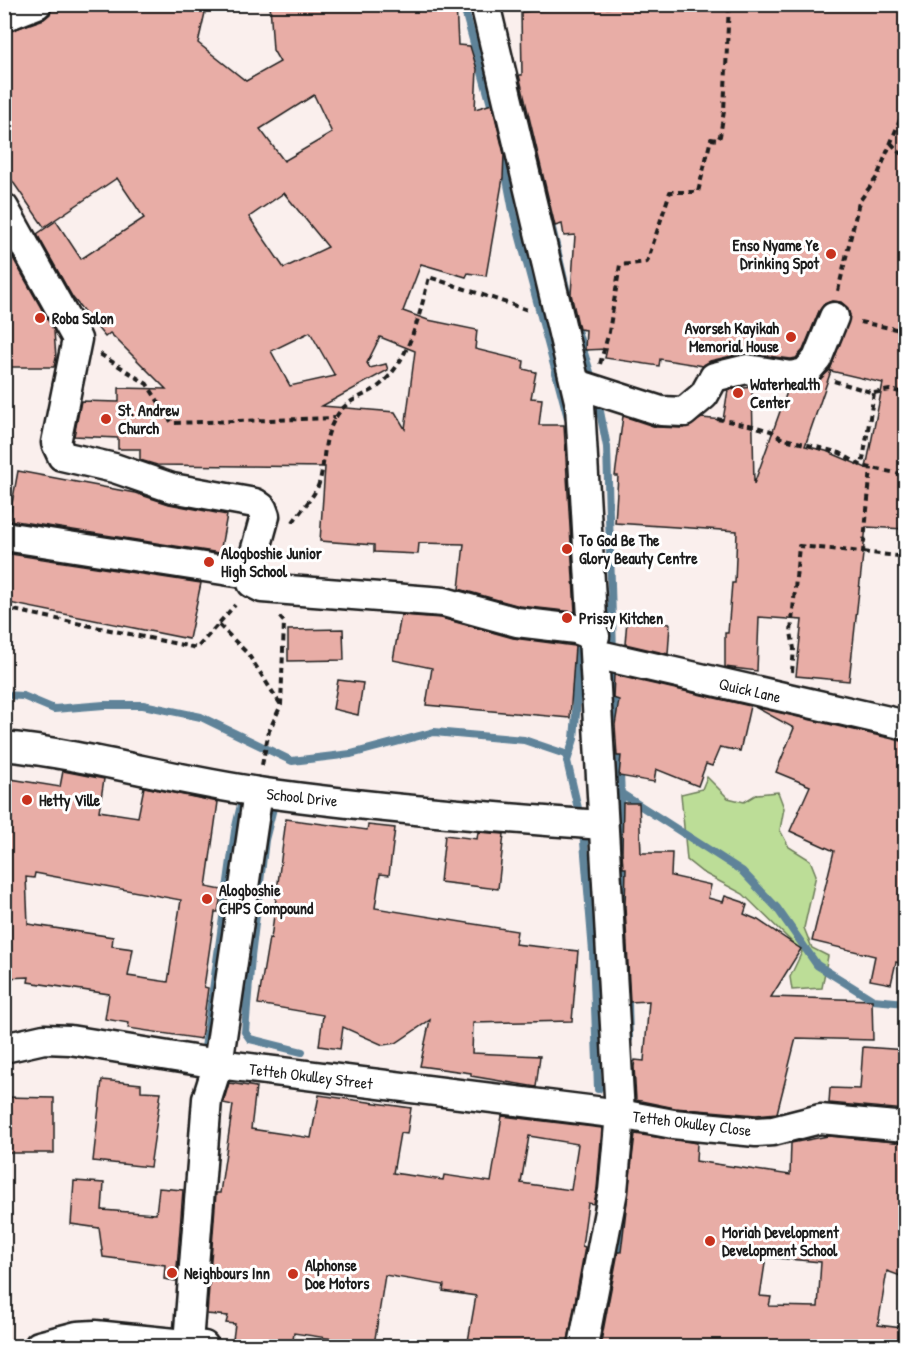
<svg xmlns="http://www.w3.org/2000/svg" width="910" height="1351" viewBox="0 0 910 1351" font-family="'Patrick Hand',sans-serif">
<rect width="100%" height="100%" fill="#faefed"/>
<filter id="ink" filterUnits="userSpaceOnUse"><feTurbulence type="fractalNoise" baseFrequency=".0167" numOctaves="2"/><feDisplacementMap in="SourceGraphic" scale="12" xChannelSelector="R" yChannelSelector="G"/><feConvolveMatrix kernelMatrix="1 2 1 2 8 2 1 2 1" color-interpolation-filters="sRGB"/></filter>
<g filter="url(#ink)">
<polygon fill="#bcdd97" stroke="#6c7c5a" stroke-width="1.5" points="707,777 728,798 744,802 757,794 778,792 784,808 780,830 789,847 810,860 816,875 804,928 812,948 828,956 822,988 792,990 790,977 802,952 743,894 702,872 687,860 681,794 702,789"/>
<g fill="none" stroke-linecap="round" stroke-linejoin="round">
<g stroke="#5f8399" stroke-width="8">
<polyline points="463,4 493,112"/>
<polyline points="502,153 513,211 568,418"/>
<polyline points="537,164 569,301"/>
<polyline points="576,327 593,382"/>
<polyline points="597,396 607,447 613,653"/>
<polyline points="572,499 576,613 576,714 574,739 567,761 580,817"/>
<polyline points="613,665 613,695 618,721"/>
<polyline points="4,695 23,696 54,709 104,705 143,705 201,717 292,761 351,754 434,732 524,740 568,755"/>
<polyline points="619,748 623,847"/>
<polyline points="619,792 742,871 777,908 817,965 873,1000 906,1003"/>
<polyline points="275,800 265,840 251,957 245,1032 250,1039 302,1052"/>
<polyline points="583,830 593,952 598,1089"/>
<polyline points="623,859 626,910"/>
<polyline points="626,928 629,1039"/>
<polyline points="205,1048 235,831 243,796"/>
<polyline points="601,1118 605,1153"/>
<polyline points="618,1260 627,1189"/>
<polyline points="568,1346 574,1321"/>
<polyline points="600,1346 604,1324"/>
</g>
</g>
<g fill="#e8ada6" stroke="#1c1c1c" stroke-width="1.5" fill-rule="evenodd">
<path d="M53 4H207L198 43 246 81 280 62 273 50 270 4H456L458 45 470 46 477 69 475 109 492 104 504 154 503 178 486 276 468 273 466 277 421 264 403 311 428 320 477 330 475 349 524 361 523 369 536 372 531 398 542 399 539 425H564L575 612 520 606 459 589 464 544 419 543 418 554 374 552V545L320 541 325 467 157 465 140 460V449H118V438L74 436 81 401 119 402V388L166 389 110 333 105 337 73 298 37 234 56 221 81 259 144 218 117 178 44 227 4 169V33L44 19 50 14ZM314 95 332 133 284 161 260 129ZM284 193 328 247 284 268 249 217ZM310 332 335 376 290 386 271 351ZM380 337 415 351 405 429 395 412 322 406 388 370 386 364 370 368 367 363Z"/>
<path d="M554 4H606L607 8 632 4H906V529L866 527 849 681 796 676 802 620 759 617 757 671 725 667V633H728L732 583H735L737 531 615 523 618 476H615L623 416 656 427 683 428 702 418 723 420 728 390 752 387 754 484 787 392 809 389 830 370 850 315 847 307 841 302 832 301 824 304 819 311 803 350 796 358 791 359 744 353 710 361 703 366 660 359 659 366 605 358 607 349 585 350 586 330 579 329 571 294 575 235 564 236 562 224 555 226 519 75H522L521 12 554 9ZM831 371 883 383 866 468 826 451 805 446Z"/>
<polygon points="10,253 54,331 56,358 54,367 4,367 4,257"/>
<polygon points="18,471 135,493 169,504 227,515 220,553 9,520"/>
<polygon points="4,553 201,583 189,639 4,602"/>
<polygon points="401,615 441,618 513,638 575,646 570,718 426,705 432,668 393,660"/>
<polygon points="627,620 670,624 668,654 625,644"/>
<polygon points="343,629 344,660 288,661 288,630"/>
<polygon points="614,675 750,706 740,751 720,747 712,766 706,764 698,786 656,769 654,782 619,776 621,756 617,756 615,725 619,700 613,698"/>
<polygon points="338,680 363,683 358,715 333,709"/>
<polygon points="755,707 906,742 906,965 896,962 891,984 870,980 875,956 812,941 834,851 790,831 810,786 776,772 794,728"/>
<path d="M63 771 104 779 99 811 138 817 144 787 218 802 206 887 222 890 218 912H215L204 987 208 988 201 1039 128 1028 129 1023 105 1019 109 994 28 982 29 977 4 978V778L60 787ZM35 873 181 900 168 982 128 976 133 949 112 946 113 937 28 924 26 877 34 878Z"/>
<polygon points="623,803 639,803 641,853 672,853 671,876 711,885 708,898 723,902 725,896 743,902 747,905 744,914 758,920 801,949 771,997 872,1000 873,1040 796,1038 777,1113 756,1115 675,1108 636,1100 634,1067 635,1060 644,1061 649,1001 630,1002 625,907 626,868 623,868 622,851"/>
<polygon points="286,819 367,830 368,825 395,828 389,875 380,874 375,908 517,931 515,944 578,951 572,1021 473,1023 472,1053 540,1056 536,1087 471,1076 471,1073 420,1066 430,1020 396,1043 383,1045 343,1027 340,1049 319,1046 323,1015 258,1004 269,938 271,939"/>
<polygon points="478,832 504,834 498,889 440,882 445,835 477,839"/>
<polygon points="863,1047 906,1050 906,1110 829,1103 830,1088 860,1089"/>
<polygon points="102,1080 141,1084 141,1091 161,1092 150,1167 93,1161"/>
<path d="M229 1083 256 1087 251 1129 311 1138 319 1095 411 1108 407 1134 400 1133 393 1173 443 1180 444 1175 491 1182 502 1116 602 1128 597 1189 594 1204 588 1203 582 1246 585 1247 567 1347H467L476 1296 443 1291 444 1285 385 1275 374 1345 294 1333 292 1347H232L235 1324 226 1323 228 1316 207 1314 216 1193H220L233 1105 223 1103ZM529 1136 578 1144 571 1190 521 1183Z"/>
<polygon points="4,1097 54,1098 54,1153 4,1153"/>
<path d="M635 1134 697 1143 696 1161 790 1175 791 1143 828 1136 906 1143V1278L887 1271 878 1325 902 1328 900 1347H600L618 1252H621ZM766 1257 821 1262 818 1307 769 1306 771 1297 760 1296Z"/>
<polygon points="74,1181 104,1183 102,1210 156,1214 159,1188 183,1190 176,1281 164,1279 165,1265 103,1257 99,1228 71,1224"/>
</g>
<g fill="none" stroke-linecap="round" stroke-linejoin="round">
<g stroke="#1c1c1c" stroke-width="33">
<g id="minor">
<polyline points="485,4 580,405 620,1114 613,1191 583,1346"/>
<polyline points="4,17 37,4"/>
<polyline points="4,208 77,339 56,443 62,456 114,468 172,488 255,503 262,508 265,516 249,574 252,583 262,588 444,602 517,622 576,629 595,636"/>
<polyline points="577,384 661,411 684,412 704,395 714,377 747,369 791,376 805,373 817,359 834,317"/>
<polyline points="4,536 249,574"/>
<polyline points="595,654 906,725"/>
<path d="M4 746C90 755 173 780 259 792 373 808 488 817 603 825"/>
<polyline points="4,1048 44,1039 70,1040 218,1064 620,1114 673,1124 756,1132 773,1131 820,1119 906,1127"/>
<polyline points="188,1343 207,1099 218,1064 258,792"/>
<polyline points="39,1346 77,1336 95,1335 204,1346"/>
</g>
</g>
<g stroke="#1c1c1c" stroke-width="4" stroke-dasharray="6 4.5" stroke-linecap="butt">
<polyline points="891,143 900,153 906,154"/>
<polyline points="838,291 859,202 877,177 906,105"/>
<polyline points="860,322 906,331"/>
<polyline points="100,354 147,384 172,423 335,418"/>
<polyline points="600,364 609,332 620,265 647,262 670,192 698,192 711,139 718,140 720,136 724,111 729,4"/>
<polyline points="834,381 874,393 862,466"/>
<polyline points="874,393 890,390 906,393"/>
<polyline points="717,419 749,425 771,431 781,438 840,453 862,466 906,475"/>
<path d="M293 522C301 510 317 494 320 480 326 457 322 440 336 417 348 397 364 398 380 385 410 360 420 313 429 277L531 311"/>
<polyline points="863,552 906,557"/>
<polyline points="4,608 197,648 235,605"/>
<polyline points="219,625 248,654 281,705"/>
<polyline points="792,672 794,649 791,632 799,546 863,552 871,468"/>
<polyline points="262,765 269,731 281,705 284,622 279,616"/>
</g>
<use href="#minor" stroke="#fff" stroke-width="28"/>
</g>
</g>
<g fill="#c8321e" stroke="#fff" stroke-width="2">
<circle cx="831" cy="254" r="6"/>
<circle cx="40" cy="318" r="6"/>
<circle cx="791" cy="337" r="6"/>
<circle cx="738" cy="393" r="6"/>
<circle cx="106" cy="419" r="6"/>
<circle cx="567" cy="549" r="6"/>
<circle cx="209" cy="562" r="6"/>
<circle cx="567" cy="618" r="6"/>
<circle cx="27" cy="800" r="6"/>
<circle cx="207" cy="899" r="6"/>
<circle cx="710" cy="1241" r="6"/>
<circle cx="172" cy="1273" r="6"/>
<circle cx="293" cy="1274" r="6"/>
</g>
<g text-anchor="middle" stroke-width="6" stroke-linejoin="round" paint-order="stroke">
<g font-size="16" font-weight="bold" fill="#1c1c1c" stroke="#fff" text-anchor="start">
<text x="819" y="251" text-anchor="end">Enso Nyame Ye<tspan x="819" dy="18">Drinking Spot</tspan></text>
<text x="52" y="324">Roba Salon</text>
<text x="779" y="334" text-anchor="end">Avorseh Kayikah<tspan x="779" dy="18">Memorial House</tspan></text>
<text x="750" y="390">Waterhealth<tspan x="750" dy="18">Center</tspan></text>
<text x="118" y="416">St. Andrew<tspan x="118" dy="18">Church</tspan></text>
<text x="579" y="546">To God Be The<tspan x="579" dy="18">Glory Beauty Centre</tspan></text>
<text x="221" y="559">Alogboshie Junior<tspan x="221" dy="18">High School</tspan></text>
<text x="579" y="624">Prissy Kitchen</text>
<text x="39" y="806">Hetty Ville</text>
<text x="219" y="896">Alogboshie<tspan x="219" dy="18">CHPS Compound</tspan></text>
<text x="722" y="1238">Moriah Development<tspan x="722" dy="18">Development School</tspan></text>
<text x="305" y="1271">Alphonse<tspan x="305" dy="18">Doe Motors</tspan></text>
<text x="184" y="1279">Neighbours Inn</text>
</g>
<g font-size="16" fill="#1c1c1c" stroke="#fff">
<text transform="translate(750 690) rotate(13)" y="6">Quick Lane</text>
<text transform="translate(302 797) rotate(6)" y="6">School Drive</text>
<text transform="translate(311 1076) rotate(7)" y="6">Tetteh Okulley Street</text>
<text transform="translate(692 1123) rotate(7)" y="6">Tetteh Okulley Close</text>
</g>
</g>
<rect width="910" height="1351" fill="none" stroke="#fff" stroke-width="24"/>
<rect x="12" y="12" width="886" height="1327" fill="none" stroke="#1c1c1c" stroke-width="2" filter="url(#ink)"/>
</svg>
